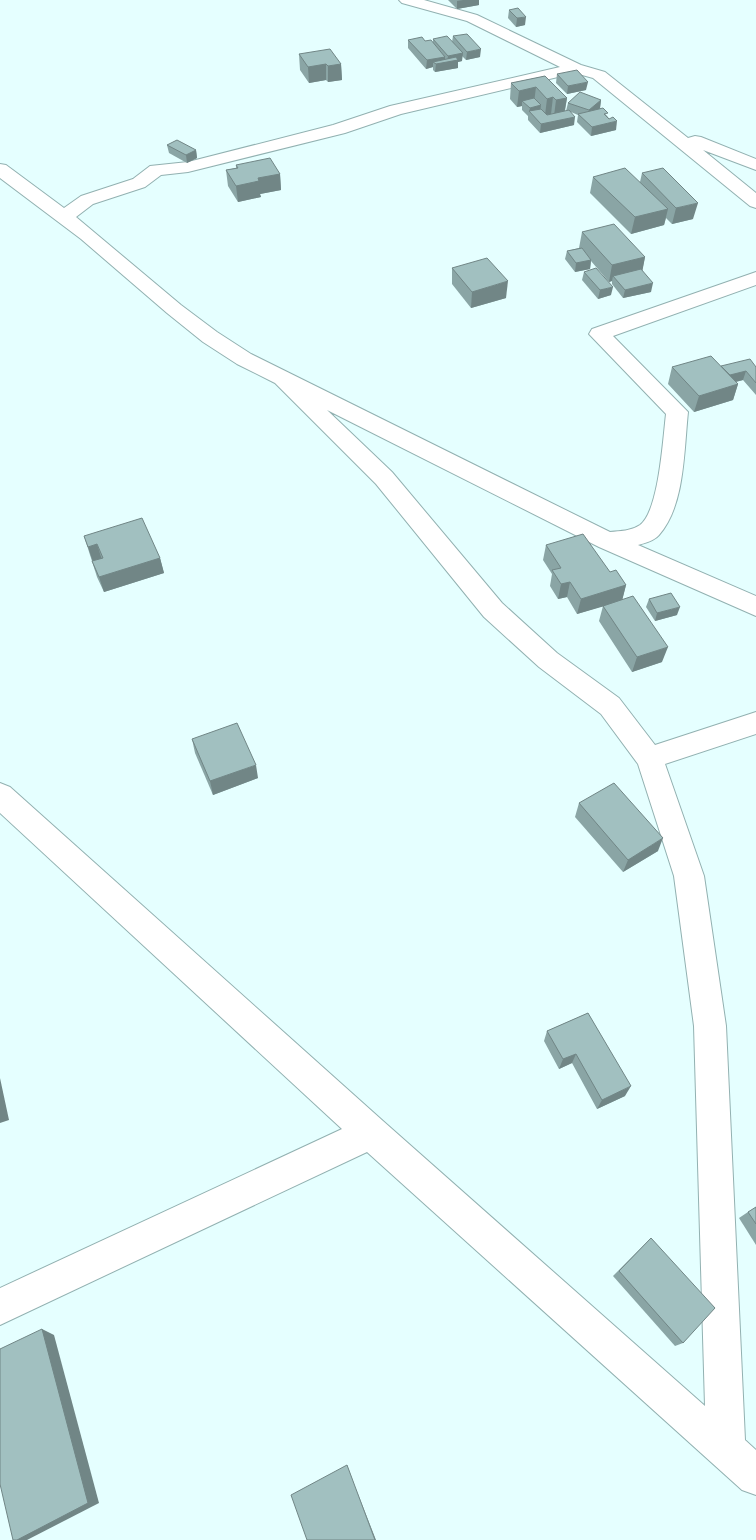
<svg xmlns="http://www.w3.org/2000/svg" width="756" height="1540" viewBox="0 0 756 1540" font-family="'Space Grotesk',sans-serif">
<rect width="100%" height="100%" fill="#e5ffff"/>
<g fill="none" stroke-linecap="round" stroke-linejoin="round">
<g stroke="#92b1b1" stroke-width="2">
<path id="minor" d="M399 0H424L477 15 581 65 605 72 688 138 695 136 701 137 756 159V170L703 150 756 193V208L750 206 593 78 575 73 401 114 345 133 188 172 161 175 145 187 93 204 76 217 181 305 217 332 251 354 610 532C620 531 631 531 640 525 659 511 663 438 666 414L589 334 592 329 756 272V285L613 336 688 412C684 449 685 506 659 535 654 541 645 543 638 545L756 596V616L599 547 327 410 392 472 502 603 557 653 619 698 655 745 756 712V734L665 764 704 876 726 1026 745 1440 756 1450V1495L742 1490 367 1152 0 1325V1288L342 1129 0 813V783L10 787 383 1121 705 1406 694 1026 674 876 638 764 601 714 539 667 484 617 376 484 275 383 237 364 203 342 167 313 81 239 0 178V164L6 165 64 208 81 196 133 179 150 166 188 162 333 125 390 106 560 67 467 21 402 3Z"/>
</g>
<use href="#minor" fill="#fff" fill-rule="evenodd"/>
</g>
<g fill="#8aa5a5">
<polygon points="448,0 479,0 479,5 457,9"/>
<polygon points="509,10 525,25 516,27 508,18"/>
<polygon points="453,36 480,57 466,60 462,56 462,61 458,62 458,68 435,72 433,70 433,67 426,69 408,48 408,40 433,42 433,39 452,42"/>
<polygon points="299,54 341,64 342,80 328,82 326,80 309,83 300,70"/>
<polygon points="557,74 586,90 567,94 556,83"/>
<polygon points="545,76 567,98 565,111 566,111 568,103 601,100 600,108 608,117 616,130 591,136 577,122 578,115 571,112 574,125 540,133 528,120 528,116 522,110 522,106 517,107 510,99 511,83"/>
<polygon points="167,145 196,150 197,158 187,163 169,153"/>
<polygon points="236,165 280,174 281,190 260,194 261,197 238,202 228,186 226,170 236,168"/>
<polygon points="642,173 693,219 672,224 666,218 664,225 631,234 590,193 593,177 640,182"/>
<polygon points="582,232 645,257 642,271 651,292 623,298 612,284 612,281 609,282 591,261 590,269 575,272 565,259 567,251 579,248"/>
<polygon points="452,268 506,298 471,308 452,284"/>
<polygon points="584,272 611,295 598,299 582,280"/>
<polygon points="721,366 756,367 756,395 743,380 736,382 738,384 733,400 694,412 668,384 672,367"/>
<polygon points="84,536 160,558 164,573 104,592 97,577"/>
<polygon points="546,545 610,572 626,585 622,600 662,662 632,672 599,621 603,606 577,614 567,597 558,599 550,586 552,574 543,560"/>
<polygon points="649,599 677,615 655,621 646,607"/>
<polygon points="192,739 258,778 213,795 195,753"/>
<polygon points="579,803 658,851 623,872 575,817"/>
<polygon points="588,1013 625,1096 597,1109 572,1063 559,1069 544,1041 547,1031"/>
<polygon points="756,1207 756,1245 739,1218 748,1212"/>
<polygon points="651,1238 683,1343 675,1346 613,1276"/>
</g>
<g fill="#718686">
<polygon points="463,0 479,0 479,5 457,9 457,1"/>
<polygon points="526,17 525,25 516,27 517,18"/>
<polygon points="481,49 480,57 466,60 467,52"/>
<polygon points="463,53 462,61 458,62 458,68 435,72 436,64 433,62 433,67 426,69 427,60 445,57 445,62 447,62 448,56"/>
<polygon points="326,64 326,80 309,83 308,67"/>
<polygon points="341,64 342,80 328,82 328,66"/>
<polygon points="588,82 586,90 567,94 568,86"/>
<polygon points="536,87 534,103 522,101 522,106 517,107 519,91"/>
<polygon points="553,97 551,114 545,115 547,99"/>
<polygon points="567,98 564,114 554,116 556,100"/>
<polygon points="601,100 600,108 588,118 589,110"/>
<polygon points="541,105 540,113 529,112 530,108"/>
<polygon points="575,117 574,125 540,133 541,124"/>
<polygon points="617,121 616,130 591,136 592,127"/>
<polygon points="196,150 197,158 187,163 186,155"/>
<polygon points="280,174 281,190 260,194 261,197 238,202 236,186 258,178"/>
<polygon points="698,203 693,219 672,224 676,208"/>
<polygon points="668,209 664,225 631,234 635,217"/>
<polygon points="645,257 642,273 613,276 612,281 609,282 612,265"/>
<polygon points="591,260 590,269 575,272 576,263"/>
<polygon points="508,281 506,298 471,308 472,292"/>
<polygon points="653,283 651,292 623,298 625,290"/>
<polygon points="613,287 611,295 598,299 600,290"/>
<polygon points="746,371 743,380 722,385 725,376"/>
<polygon points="738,384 733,400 694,412 699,396"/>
<polygon points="97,544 102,560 93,562 88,547"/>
<polygon points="160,558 164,573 104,592 99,577"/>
<polygon points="570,582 567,597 558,599 561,584"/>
<polygon points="626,585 622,601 577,614 581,599"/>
<polygon points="680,607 677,615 655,621 657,613"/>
<polygon points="668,647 662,662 632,672 637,657"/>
<polygon points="256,765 258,778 213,795 210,781"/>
<polygon points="663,838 658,851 623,872 628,860"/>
<polygon points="576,1054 572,1063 559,1069 563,1059"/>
<polygon points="0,1078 9,1120 0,1123"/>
<polygon points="631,1086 625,1096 597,1109 602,1100"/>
<polygon points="42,1329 54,1335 99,1503 27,1540 17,1540"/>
<polygon points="347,1465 347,1466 376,1540 375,1540"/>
</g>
<g fill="#a1c0c0" stroke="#718686">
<polygon points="518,8 526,17 517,18 509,10"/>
<polygon points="467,34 481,49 467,52 453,36"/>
<polygon points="447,36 463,53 448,56 433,39"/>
<polygon points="422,37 425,41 431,40 445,57 427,60 408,40"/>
<polygon points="330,49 341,64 328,66 326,64 308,67 299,54"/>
<polygon points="456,57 458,60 436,64 433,62"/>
<polygon points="577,70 588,82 568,86 557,74"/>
<polygon points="545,76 567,98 556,100 553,97 547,99 536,87 519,91 511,83"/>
<polygon points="580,92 601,100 589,110 568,103"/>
<polygon points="534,98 541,105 530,108 522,101"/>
<polygon points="603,108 608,113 604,114 609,119 613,117 617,121 592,127 578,114"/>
<polygon points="541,109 547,115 569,110 575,117 541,124 529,111"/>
<polygon points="177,140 196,150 186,155 167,145"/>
<polygon points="270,158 280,174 258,178 259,181 236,186 226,170 238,168 236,165"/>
<polygon points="625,168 668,209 635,217 593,177"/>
<polygon points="663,168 698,203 676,208 642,173"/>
<polygon points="614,224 645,257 612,265 582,232"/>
<polygon points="582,248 591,260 576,263 567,251"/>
<polygon points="487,258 508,281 472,292 452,268"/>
<polygon points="596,268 613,287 600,290 584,272"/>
<polygon points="641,269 653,283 625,290 613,276"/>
<polygon points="711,356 738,384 699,396 672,367"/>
<polygon points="750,359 756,367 756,383 746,371 730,375 721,366"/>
<polygon points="142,518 160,558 99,577 92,561 103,558 97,544 88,547 84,536"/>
<polygon points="583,534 610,572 616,570 626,585 581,599 570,582 561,584 552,570 561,568 546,545"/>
<polygon points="671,593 680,607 657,613 649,599"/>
<polygon points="633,596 668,647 637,657 603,606"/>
<polygon points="237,723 256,765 210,781 192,739"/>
<polygon points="614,783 663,838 628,860 579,803"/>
<polygon points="588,1013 631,1086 602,1100 576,1054 563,1059 547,1031"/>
<polygon points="756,1207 756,1224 748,1212"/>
<polygon points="651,1238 715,1308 683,1343 619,1271"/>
<polygon points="42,1329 88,1503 17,1540 13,1540 0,1484 0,1349"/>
<polygon points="347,1465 375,1540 307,1540 291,1495"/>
</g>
</svg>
